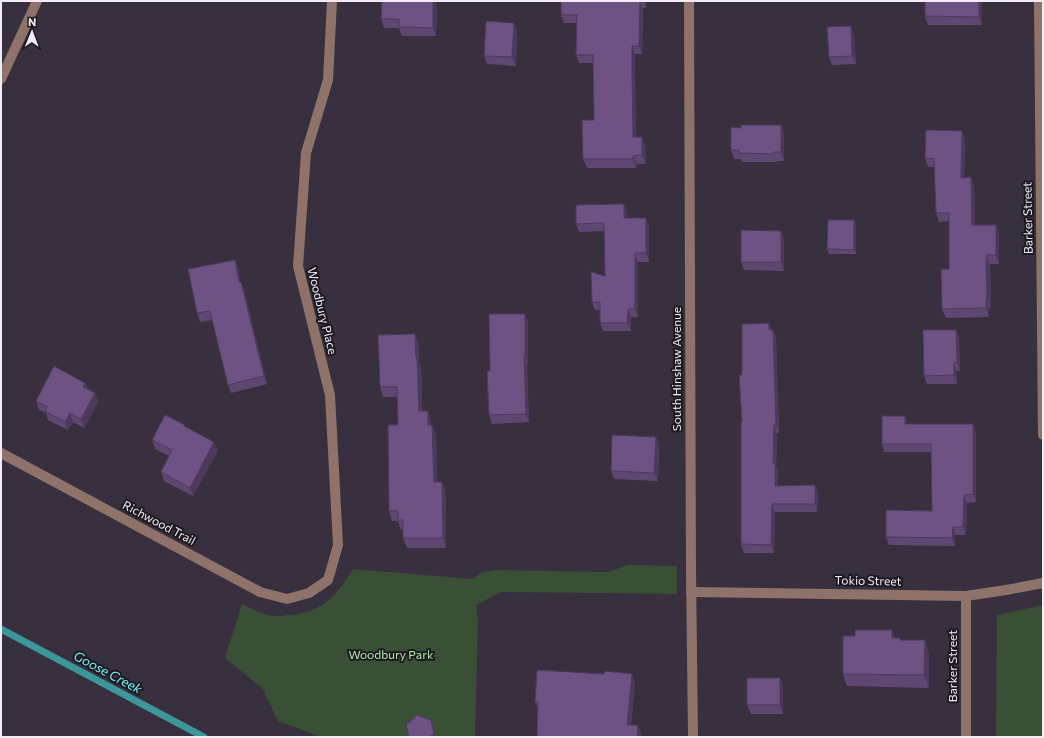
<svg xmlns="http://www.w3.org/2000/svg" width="1044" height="738" viewBox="0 0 1044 738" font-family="Commissioner,sans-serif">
<rect width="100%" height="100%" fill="#38303e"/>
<g fill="#3a5036">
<path d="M628 565 677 566V594L501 592 476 605 478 619 475 737H321L278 721 263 689 225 658 242 604C250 608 259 613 268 615 275 617 282 616 289 615 322 613 337 595 353 569L473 579 483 572 496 570 608 572Z"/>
<polygon points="1043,605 1043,737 996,737 997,615"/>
</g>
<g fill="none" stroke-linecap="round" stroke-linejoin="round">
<polyline stroke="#3d969b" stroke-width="7" points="1,629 204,737"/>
<g stroke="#8f736a" stroke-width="10">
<polyline points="689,1 691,571 693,737"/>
<polyline points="1039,1 1043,435"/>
<polyline points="1,79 37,1"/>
<polyline points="1,453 260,592 287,599 309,593 328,580 338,545 330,395 298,266 306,153 328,80 332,1"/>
<polyline points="691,592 966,596 1006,590 1043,583"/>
<polyline points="966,596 966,737"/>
</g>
</g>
<g fill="#5f4772">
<polygon points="561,1 646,1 646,8 643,8 642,54 635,54 635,79 636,137 645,145 646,164 637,164 636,168 587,168 583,159 594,120 593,63 579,63 576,55 576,23 564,23 561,15"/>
<polygon points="982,1 982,25 928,25 925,16"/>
<polygon points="437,6 436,36 402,36 399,28 384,28 381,19"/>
<polygon points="514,23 517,32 516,66 487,64 484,56"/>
<polygon points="854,34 856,64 832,65 829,57"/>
<polygon points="781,125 784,134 784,161 777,161 777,162 742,162 741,159 734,159 731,150 741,128"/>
<polygon points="962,131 965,140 964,178 971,177 974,186 975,225 999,233 999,264 990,264 991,308 989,308 989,317 946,318 942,309 949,269 949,221 939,222 936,213 934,167 928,167 925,158"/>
<polygon points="627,212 627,218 649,227 649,262 638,262 638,317 631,317 631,331 603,331 600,323 600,310 595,310 592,302 605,276 604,231 579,232 576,224"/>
<polygon points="854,220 856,224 856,254 829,254 827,249"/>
<polygon points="784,239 784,271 744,270 741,262"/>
<polygon points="235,260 238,268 240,282 244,290 267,384 231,393 228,385 212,320 200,322 197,313"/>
<polygon points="528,322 528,364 527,364 529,422 492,424 489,415 490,371"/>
<polygon points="769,323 771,330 773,330 776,338 779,433 777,433 776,466 778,471 778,486 815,485 818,493 817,512 775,512 774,553 744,553 741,544 742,375"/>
<polygon points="956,330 959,338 960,371 957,371 957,384 927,384 924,376"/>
<polygon points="419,344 419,363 421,368 422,411 428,411 431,421 431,425 432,425 436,435 437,482 442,482 446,492 446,548 407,548 403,538 403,530 401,530 398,521 392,521 389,511 398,425 397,397 383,397 380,387"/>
<polygon points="85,383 88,389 95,393 98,402 84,428 73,422 68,430 48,420 46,413 39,410 36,401"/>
<polygon points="908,424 976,432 976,502 967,503 966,535 955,535 955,546 889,545 886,537 932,511 931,452 884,452 882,444"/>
<polygon points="186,427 218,450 193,496 164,481 161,472 169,456 155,449 152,440"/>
<polygon points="656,437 659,445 658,481 614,479 611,471"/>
<polygon points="892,630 895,638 929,652 929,688 847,686 843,674 855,636"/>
<polygon points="635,683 631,725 641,733 538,708 535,702"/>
<polygon points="783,686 783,714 751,714 747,705"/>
</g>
<g fill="#4d395c">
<polygon points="433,1 435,1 437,6 436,36 433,28"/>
<polygon points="640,1 643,8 642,54 639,46"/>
<polygon points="644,1 646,1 646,8"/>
<polygon points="979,1 982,1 982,25 979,17"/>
<polygon points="514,23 517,32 516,66 512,57"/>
<polygon points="851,26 854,34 856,64 852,56"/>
<polygon points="632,46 635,54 635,79 636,146 633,137 632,71"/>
<polygon points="781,125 784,134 784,161 781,152"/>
<polygon points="962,131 965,140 964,186 961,178"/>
<polygon points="642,137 645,145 646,164 642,155"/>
<polygon points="633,156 637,164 636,168 633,159"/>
<polygon points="971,177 974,186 975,233 972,225"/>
<polygon points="624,204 627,212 627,226 624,218"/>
<polygon points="646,218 649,227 649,262 646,253"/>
<polygon points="854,220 856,224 856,254 854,250"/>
<polygon points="996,225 999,233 999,264 996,255"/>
<polygon points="781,231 784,239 784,271 781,262"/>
<polygon points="635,253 638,262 638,317 635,309"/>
<polygon points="986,255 990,264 991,308 987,299"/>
<polygon points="235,260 238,268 242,291 239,282"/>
<polygon points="241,282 244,290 267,384 264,376"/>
<polygon points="986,299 989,308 989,317 986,308"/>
<polygon points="628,309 631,317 631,331 627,323"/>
<polygon points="525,314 528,322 528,364 525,355"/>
<polygon points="769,323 772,332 769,330"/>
<polygon points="773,330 776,338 779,433 776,425"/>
<polygon points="956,330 959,338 960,371 957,362"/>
<polygon points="415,334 419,344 419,363 421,368 423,422 419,411"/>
<polygon points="524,355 527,364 529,422 526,414"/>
<polygon points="954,363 957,371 957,384 954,375"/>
<polygon points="85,383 88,391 83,387"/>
<polygon points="95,393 98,402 84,428 81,419"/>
<polygon points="428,411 431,421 432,435 428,425"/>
<polygon points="70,413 73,422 68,430 65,422"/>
<polygon points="905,416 908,424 908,432 905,424"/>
<polygon points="973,424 976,432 976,502 973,494"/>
<polygon points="432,425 436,435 438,492 434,482"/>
<polygon points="774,425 777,433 776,466 778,471 778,494 775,486 773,463"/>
<polygon points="656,437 659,445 658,481 654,473"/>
<polygon points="214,442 218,450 193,496 190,488"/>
<polygon points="442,482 446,492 446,548 443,538"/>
<polygon points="815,485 818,493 817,512 815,504"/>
<polygon points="964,495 967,503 966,535 963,527"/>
<polygon points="772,504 775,512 774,553 771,545"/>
<polygon points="953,527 955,535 955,546 952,538"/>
<polygon points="892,630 897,643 892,638"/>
<polygon points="925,640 929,652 929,688 924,675"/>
<polygon points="632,674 635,683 630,733 627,725"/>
<polygon points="780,678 783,686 783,714 780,705"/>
<polygon points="431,720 432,724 435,737 429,737"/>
<polygon points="638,725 641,733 641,737 637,737"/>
</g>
<g fill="#6e5284" stroke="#4d395c">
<polygon points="382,1 433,1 433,28 399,27 399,19 381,19"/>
<polygon points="561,1 640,1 639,46 632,46 632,71 633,137 642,137 642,155 633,156 633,159 583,159 582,120 594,120 593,55 576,55 577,15 561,15"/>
<polygon points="925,1 979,1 979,17 925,16"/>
<polygon points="486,21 514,23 512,57 484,56"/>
<polygon points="851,26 852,56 829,57 827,27"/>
<polygon points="741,125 781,125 781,152 774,152 774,154 739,153 739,150 731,150 731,127 741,128"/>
<polygon points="926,130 962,131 961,178 971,177 972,225 996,225 996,255 986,255 987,299 986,299 986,308 942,309 941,269 949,269 949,213 936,213 934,159 925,158"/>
<polygon points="624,204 624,218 646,218 646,253 635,253 635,309 628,309 627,323 600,323 600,302 592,302 591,272 605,276 604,223 576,224 576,205"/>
<polygon points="828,220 854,220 854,250 827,249"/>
<polygon points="741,230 781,231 781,262 741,262"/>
<polygon points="235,260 239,282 241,282 264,376 228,385 210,311 197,313 188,269"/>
<polygon points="489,314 525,314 525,355 524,355 526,414 489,415 487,371 490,371"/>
<polygon points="769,323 769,330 773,330 776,425 774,425 773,463 775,463 775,486 815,485 815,504 772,504 771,545 741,544 741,422 742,422 739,375 742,375 742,324"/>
<polygon points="923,330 956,330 957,362 954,363 954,375 924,376"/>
<polygon points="415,334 416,358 417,358 419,411 428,411 428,425 432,425 434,482 442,482 443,538 403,538 403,520 398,520 398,511 389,511 388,425 398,425 397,387 380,387 378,335"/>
<polygon points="54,366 85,383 83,387 95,393 81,419 70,413 65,422 45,411 47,407 36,401"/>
<polygon points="165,415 185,425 184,426 214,442 190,488 161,472 172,450 152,440"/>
<polygon points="882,416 905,416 905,424 973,424 973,494 964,495 963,527 953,527 952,538 886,537 886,510 932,511 931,444 882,444"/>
<polygon points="612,435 656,437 654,473 611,471"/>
<polygon points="855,630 892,630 892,638 900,638 900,640 925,640 924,675 843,674 843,636 855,636"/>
<polygon points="537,670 604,674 605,671 632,674 627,725 638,725 637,737 537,737 538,702 535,702"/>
<rect x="747" y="678" width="33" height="27"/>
<polygon points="417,715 431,720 434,734 429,737 409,737 406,725"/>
</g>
<g text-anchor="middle" stroke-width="4" stroke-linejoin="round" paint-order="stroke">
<g font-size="12" fill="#f1ecf6" stroke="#1d1920">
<text transform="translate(1028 218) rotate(-91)" y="4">Barker Street</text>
<text transform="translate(322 311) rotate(76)" y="4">Woodbury Place</text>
<text transform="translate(677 369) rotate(-90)" y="4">South Hinshaw Avenue</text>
<text transform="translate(159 523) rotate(28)" y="4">Richwood Trail</text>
<text transform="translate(868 581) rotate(1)" y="4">Tokio Street</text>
<text transform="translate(953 666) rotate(-90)" y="4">Barker Street</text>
</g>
<g font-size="12" fill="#afeca5" stroke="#1d1920">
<text x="391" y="659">Woodbury Park</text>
</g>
<g font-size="13" font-style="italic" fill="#77f7fe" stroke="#1d1920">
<text transform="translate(108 672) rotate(28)" y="5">Goose Creek</text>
</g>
</g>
<rect width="1044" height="738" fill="none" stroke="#f1ecf6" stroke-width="4"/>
<g transform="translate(32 32) rotate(1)" stroke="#1d1920" stroke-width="3" paint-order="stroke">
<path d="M0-3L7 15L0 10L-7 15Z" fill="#f1ecf6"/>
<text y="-6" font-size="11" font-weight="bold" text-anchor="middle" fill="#f1ecf6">N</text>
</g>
</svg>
